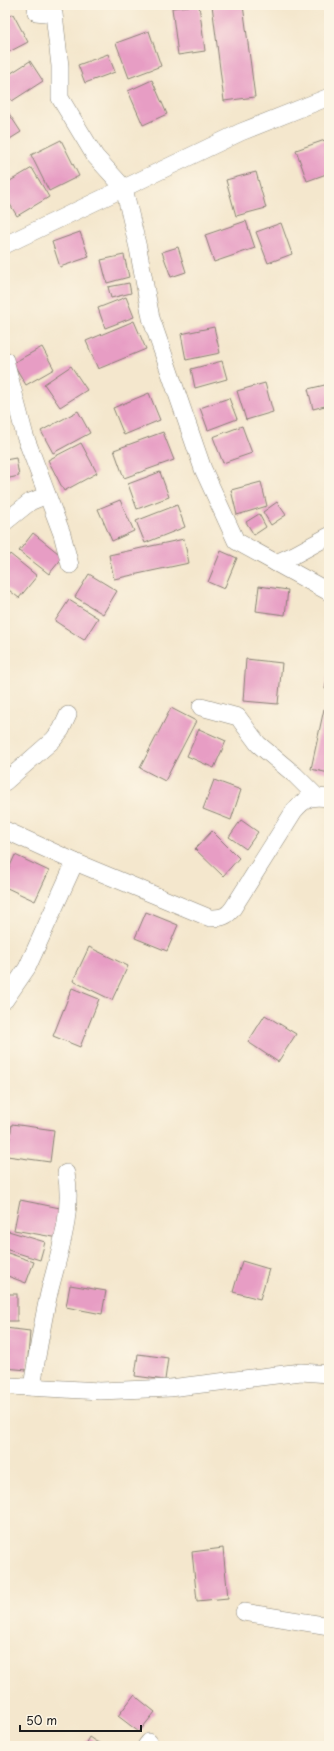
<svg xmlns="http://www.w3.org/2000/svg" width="334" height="1751" viewBox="0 0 334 1751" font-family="'Playpen Sans',sans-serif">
<rect width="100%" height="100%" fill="#fcf5e5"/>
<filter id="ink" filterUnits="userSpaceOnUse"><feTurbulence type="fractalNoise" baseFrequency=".025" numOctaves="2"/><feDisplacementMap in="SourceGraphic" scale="8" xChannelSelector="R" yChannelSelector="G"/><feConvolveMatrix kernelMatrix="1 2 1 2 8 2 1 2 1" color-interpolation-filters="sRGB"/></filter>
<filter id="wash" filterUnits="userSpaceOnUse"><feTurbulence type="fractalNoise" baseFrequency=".012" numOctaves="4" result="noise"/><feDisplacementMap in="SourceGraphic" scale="16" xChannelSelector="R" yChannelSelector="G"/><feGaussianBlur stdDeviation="0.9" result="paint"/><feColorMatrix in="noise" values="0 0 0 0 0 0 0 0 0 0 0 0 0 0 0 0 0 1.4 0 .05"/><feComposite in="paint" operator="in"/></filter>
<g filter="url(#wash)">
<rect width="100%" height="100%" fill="#f4e7cd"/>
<g id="blocks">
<g fill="#e79dc4">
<polygon points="199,5 205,51 178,55 172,8"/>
<polygon points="212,5 243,5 255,97 224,101"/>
<polygon points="13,14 28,42 5,54 5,18"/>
<polygon points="149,31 161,66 129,78 116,43"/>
<polygon points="108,54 115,72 85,83 78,65"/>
<polygon points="30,61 43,81 12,101 5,91 5,77"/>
<polygon points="152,80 167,114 143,125 128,91"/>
<polygon points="6,109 21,132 5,142 5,110"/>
<polygon points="61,140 79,176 49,191 31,155"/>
<polygon points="325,140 329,153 329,173 307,181 296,150"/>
<polygon points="32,168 49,197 17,216 5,196 5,184"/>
<polygon points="256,172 266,208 236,216 226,180"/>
<polygon points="246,221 255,248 214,262 205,235"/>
<polygon points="281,223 292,254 268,263 256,232"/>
<polygon points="80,232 89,257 60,267 52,242"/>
<polygon points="178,247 186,272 171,277 162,252"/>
<polygon points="124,255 129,277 107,283 101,260"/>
<polygon points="129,283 131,293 111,298 108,287"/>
<polygon points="126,297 134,317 105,328 98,308"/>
<polygon points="134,321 146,349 98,369 86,341"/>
<polygon points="214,327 220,353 186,360 181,334"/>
<polygon points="42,347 54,369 26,385 13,363"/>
<polygon points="222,361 227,379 195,388 191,369"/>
<polygon points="71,366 87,390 60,407 44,384"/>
<polygon points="265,383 273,412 246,420 237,391"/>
<polygon points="329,384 329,405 313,409 308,389"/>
<polygon points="149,393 160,420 124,435 113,408"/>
<polygon points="229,398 237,419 208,430 200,408"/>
<polygon points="78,411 90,433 53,453 41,431"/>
<polygon points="242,426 252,453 223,463 213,437"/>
<polygon points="163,432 174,460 124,478 114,450"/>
<polygon points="81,443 97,473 64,491 48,460"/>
<polygon points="16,458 19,476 5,479 5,460"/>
<polygon points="160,472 169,497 137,509 128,484"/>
<polygon points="261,482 267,506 237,515 231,490"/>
<polygon points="120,500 134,531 112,541 98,509"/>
<polygon points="277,502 286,515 271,525 263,512"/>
<polygon points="177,505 185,527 145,543 136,521"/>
<polygon points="259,514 266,527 254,535 246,522"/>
<polygon points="33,533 63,557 49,574 19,551"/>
<polygon points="184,539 189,563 114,579 109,555"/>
<polygon points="221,551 237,558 224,589 208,582"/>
<polygon points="10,554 37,576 19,598 5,587 5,561"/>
<polygon points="89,574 117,591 103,614 75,597"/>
<polygon points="259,586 288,590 285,615 256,611"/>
<polygon points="69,600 98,618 84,640 55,621"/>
<polygon points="246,659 282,663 278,704 243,701"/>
<polygon points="328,673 329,673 329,690 325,689"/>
<polygon points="171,708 196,721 165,781 140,768"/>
<polygon points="324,709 329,710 329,773 311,769"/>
<polygon points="199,729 226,741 214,768 187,756"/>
<polygon points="214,780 241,790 231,820 203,809"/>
<polygon points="241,820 258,832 246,849 229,837"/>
<polygon points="212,831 239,858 223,876 195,849"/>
<polygon points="15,855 49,871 35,901 5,887 5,877"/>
<polygon points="146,912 178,925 167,951 135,938"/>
<polygon points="89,947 128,966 112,1000 73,981"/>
<polygon points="72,988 99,999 80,1047 53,1036"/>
<polygon points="265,1015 296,1034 278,1062 248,1042"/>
<polygon points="12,1124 54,1130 50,1162 7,1156"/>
<polygon points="20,1200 65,1209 59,1238 14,1230"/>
<polygon points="5,1230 45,1242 40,1260 5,1249"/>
<polygon points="5,1252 34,1262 26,1283 5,1275"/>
<polygon points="242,1261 269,1269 260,1299 233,1292"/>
<polygon points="70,1285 106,1291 102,1314 66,1307"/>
<rect x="5" y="1294" width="12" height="27"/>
<polygon points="5,1328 30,1331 27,1370 5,1368"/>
<polygon points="138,1354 168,1358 165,1380 135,1376"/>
<polygon points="223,1548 228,1598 197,1601 192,1552"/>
<polygon points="134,1695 155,1712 139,1732 118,1716"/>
<polygon points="89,1737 95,1741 105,1746 84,1746"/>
</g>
</g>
</g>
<g filter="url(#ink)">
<use href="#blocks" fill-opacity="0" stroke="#888274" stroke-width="1"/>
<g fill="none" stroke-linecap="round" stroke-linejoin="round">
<g stroke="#888274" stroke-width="18">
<g id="minor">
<polyline points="37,5 36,12 54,14 60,66 60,98 95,156 124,188 138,248 151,318 203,469 236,541 329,592"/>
<polyline points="5,245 241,132 329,97"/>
<polyline points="5,360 25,436 62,534 70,565"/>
<polyline points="5,522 30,502 47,495"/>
<polyline points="276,563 296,554 329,536"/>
<polyline points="201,707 238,717 258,744 295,775 316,796"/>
<polyline points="5,782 53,740 61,730 68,715"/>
<path d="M5 830 75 862 210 918C221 918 227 917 233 908L294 811C306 797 311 796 329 798"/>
<polyline points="5,1000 27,968 75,862"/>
<path d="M32 1387C37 1356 42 1324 49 1293 58 1256 74 1212 66 1173"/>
<polyline points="5,1388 10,1386 100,1391 170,1388 301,1372 329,1374"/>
<polyline points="244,1612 329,1626"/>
<polyline points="146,1746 149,1742"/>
</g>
</g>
<use href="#minor" stroke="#fff" stroke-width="17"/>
</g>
</g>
<rect width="334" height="1751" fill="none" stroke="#fcf5e5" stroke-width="20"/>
<path d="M20 1725v6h121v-6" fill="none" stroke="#1c1c1c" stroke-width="2"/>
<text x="26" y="1725" font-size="12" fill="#1c1c1c" stroke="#fcf5e5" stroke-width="3" paint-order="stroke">50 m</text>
</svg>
